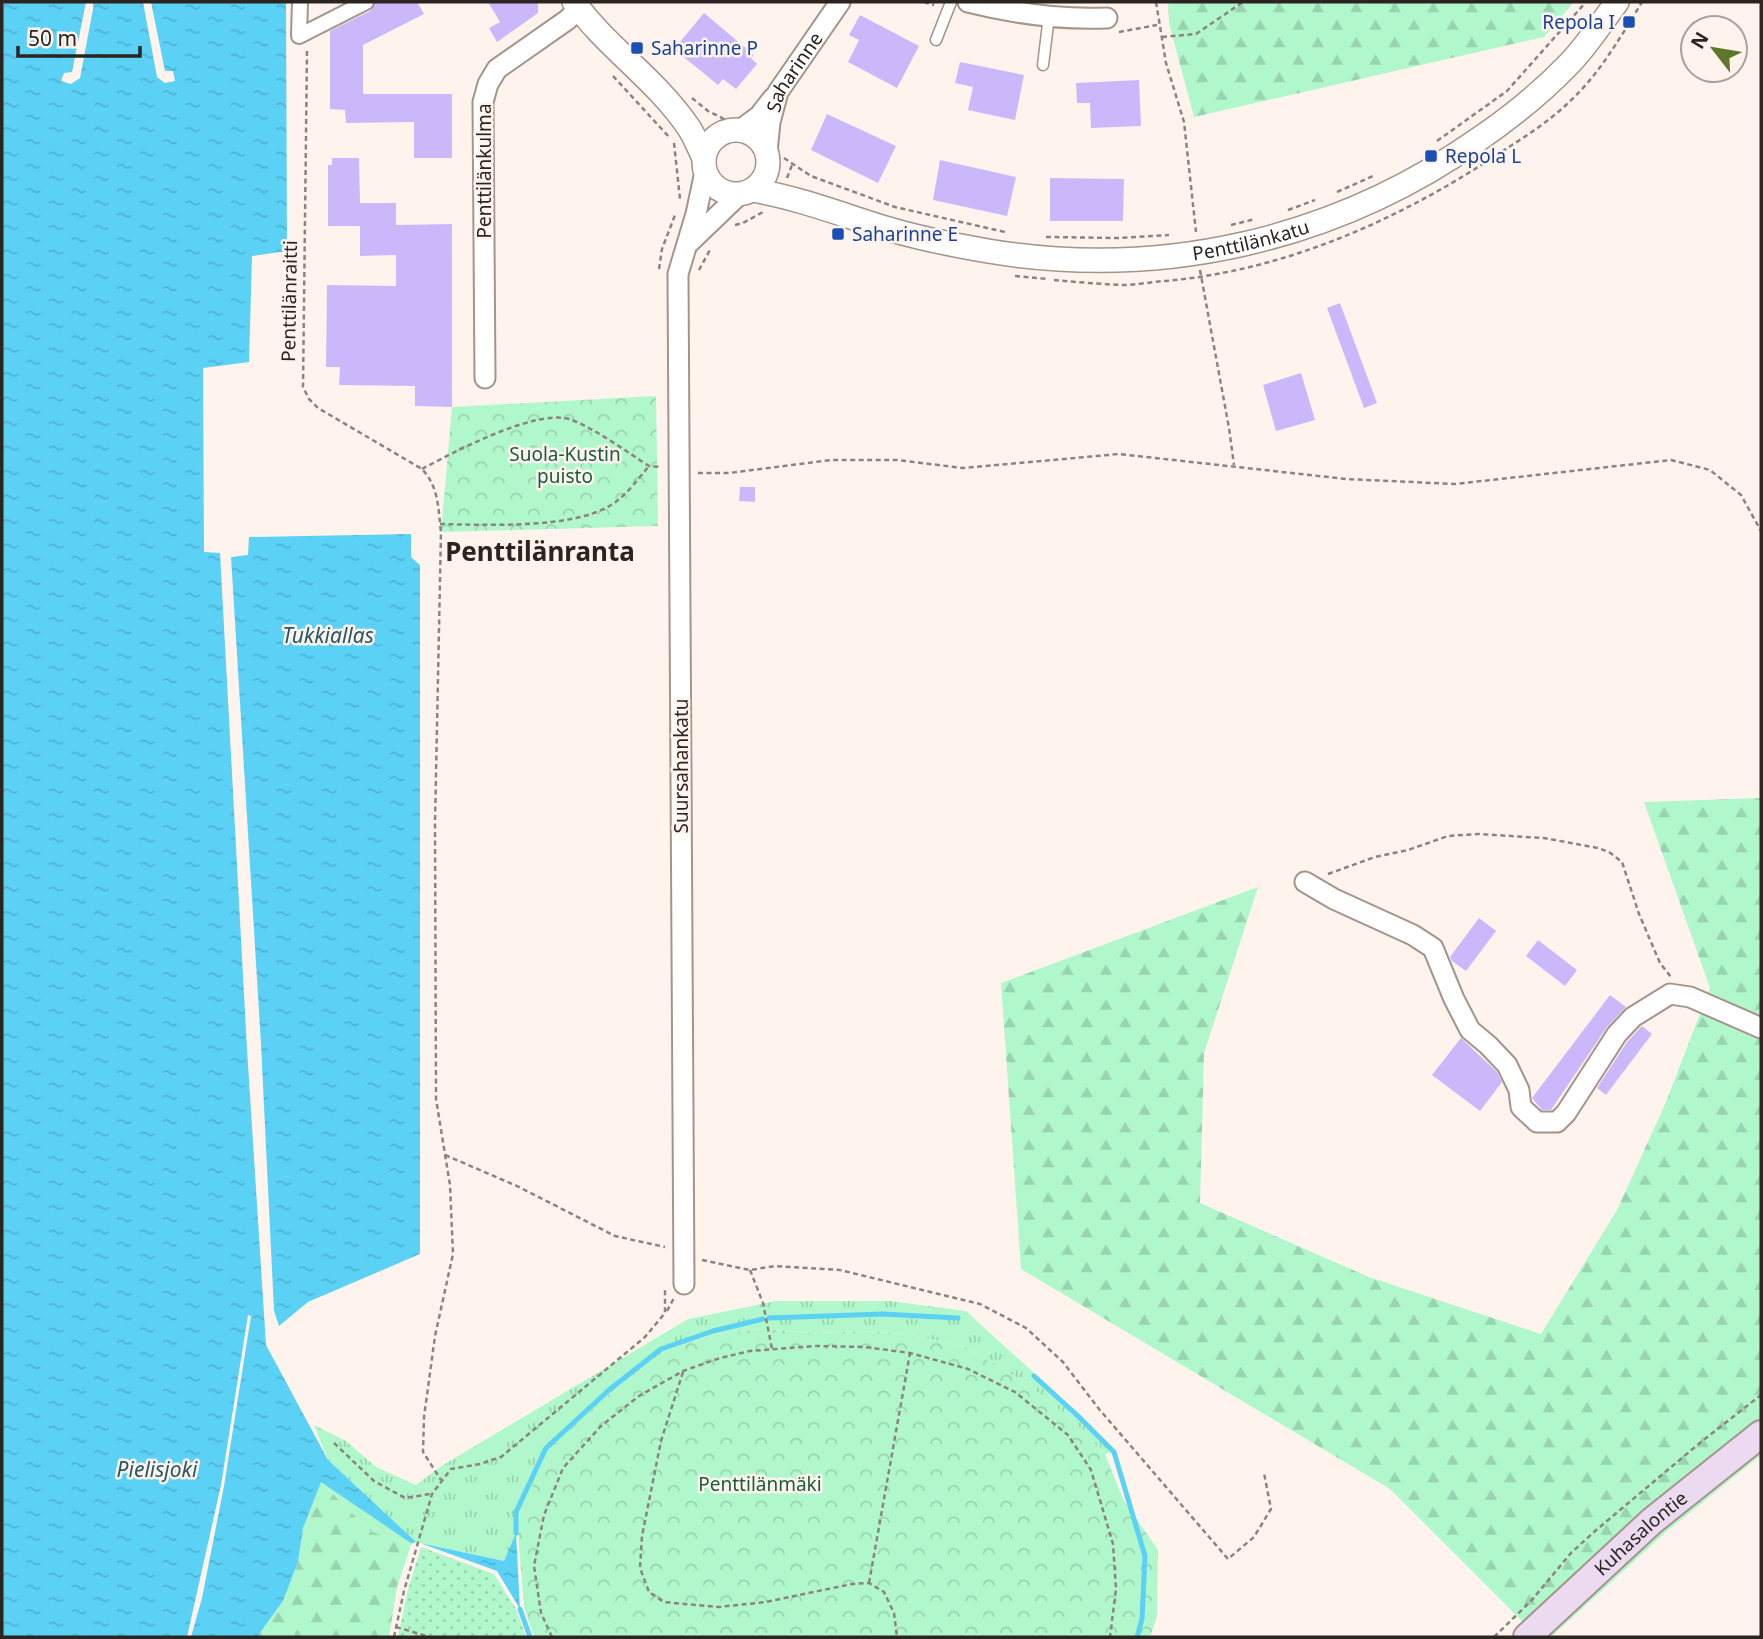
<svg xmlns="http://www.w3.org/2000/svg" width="1763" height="1639" viewBox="0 0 1763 1639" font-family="'Noto Sans',sans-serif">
<defs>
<pattern id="grass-tufts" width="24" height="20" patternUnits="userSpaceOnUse" patternTransform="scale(1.75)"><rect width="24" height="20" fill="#b1f7cc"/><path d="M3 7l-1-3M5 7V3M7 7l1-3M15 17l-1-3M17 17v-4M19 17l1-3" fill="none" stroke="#98d4af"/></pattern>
<pattern id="forest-firs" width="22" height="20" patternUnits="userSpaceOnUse" patternTransform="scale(1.75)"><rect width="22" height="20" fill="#b1f7cc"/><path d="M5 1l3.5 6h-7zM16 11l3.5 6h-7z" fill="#98d4af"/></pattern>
<pattern id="park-crowns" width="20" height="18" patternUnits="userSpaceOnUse" patternTransform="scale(1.75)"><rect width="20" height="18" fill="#b1f7cc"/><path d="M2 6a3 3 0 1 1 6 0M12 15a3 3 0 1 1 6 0" fill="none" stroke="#98d4af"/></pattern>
<pattern id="garden-dots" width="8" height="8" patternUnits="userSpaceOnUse" patternTransform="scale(1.75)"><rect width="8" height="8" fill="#b1f7cc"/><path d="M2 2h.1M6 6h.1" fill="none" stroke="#98d4af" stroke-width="1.8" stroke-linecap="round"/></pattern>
<pattern id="water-ripples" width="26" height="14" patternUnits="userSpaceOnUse" patternTransform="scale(1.75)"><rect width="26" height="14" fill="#5bd1f6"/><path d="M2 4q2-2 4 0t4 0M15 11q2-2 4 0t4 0" fill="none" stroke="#4fb3d3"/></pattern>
</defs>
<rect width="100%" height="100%" fill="#fff4ed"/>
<polygon fill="url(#grass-tufts)" points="776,1301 890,1301 966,1311 1080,1415 1115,1452 1105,1454 1073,1421 1025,1382 965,1347 907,1334 864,1331 811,1333 761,1329 714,1334 664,1352 611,1393 520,1513 518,1533 504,1561 416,1542 411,1545 370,1531 320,1481 328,1460 314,1425 346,1441 376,1467 416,1485 443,1465 688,1319"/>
<g fill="url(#forest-firs)">
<polygon points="1168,2 1574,2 1544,37 1194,117 1169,23"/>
<polygon points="1761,798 1761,1455 1666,1532 1551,1637 1538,1637 1390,1489 1021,1269 1001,983 1258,887 1204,1053 1200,1203 1369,1277 1541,1334 1617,1210 1666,1102 1710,988 1644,802"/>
<polygon points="320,1481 370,1531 411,1545 397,1587 389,1637 257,1637 283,1601 298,1562 303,1528"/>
</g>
<g fill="url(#park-crowns)">
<polygon points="656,396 658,526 441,532 452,407"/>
<polygon points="761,1329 811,1333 864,1331 907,1334 965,1347 1025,1382 1073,1421 1105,1454 1123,1499 1158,1550 1157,1616 1150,1637 534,1637 524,1607 518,1533 520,1513 549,1450 611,1393 664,1352 714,1334"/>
</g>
<polygon fill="url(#garden-dots)" points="421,1547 494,1574 516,1609 526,1637 398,1637 407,1593"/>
<g fill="url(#water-ripples)">
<polygon points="2,2 286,2 287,251 252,256 249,362 203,368 204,552 220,553 247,1049 266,1345 328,1460 416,1542 411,1543 321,1482 303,1528 298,1562 283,1601 257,1637 2,1637"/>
<polygon points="411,534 411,557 420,565 420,1254 308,1302 279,1326 274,1311 261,1044 231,557 248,555 249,537"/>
<polygon points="516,1533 520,1609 497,1571 420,1543 504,1561"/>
</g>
<g fill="#fff4ed">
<polygon points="86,2 93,2 93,9 80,78 71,84 61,81 64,73 72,72"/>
<polygon points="143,2 151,2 165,71 173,71 175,81 165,83 157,77"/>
<polygon points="248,1315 251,1316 224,1486 202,1598 191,1637 187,1637 221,1485"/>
</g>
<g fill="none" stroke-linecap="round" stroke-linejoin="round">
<g stroke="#5bd1f6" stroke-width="5">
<polyline points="769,1318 883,1314 958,1318"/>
<polyline points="1034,1376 1078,1416 1114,1452 1145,1556 1142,1619 1137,1637"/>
<polyline points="516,1533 516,1512 546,1448 609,1390 661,1349 713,1331 763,1319"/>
<polyline points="520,1609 530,1637"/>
</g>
</g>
<g fill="#cbb8fb">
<polygon points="376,2 417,2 424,14 363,45 363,94 452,94 452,158 414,158 414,122 346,123 345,110 330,109 330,31 370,11"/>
<polygon points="488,2 538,2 538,13 497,42 489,28 500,22"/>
<polygon points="704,13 754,55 751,58 757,64 736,89 723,79 718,85 674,49"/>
<polygon points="860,15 919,46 897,88 848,62 859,40 849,35"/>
<polygon points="960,62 1024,75 1015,120 968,110 973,87 955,83"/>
<polygon points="1139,80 1141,126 1091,128 1090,103 1077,103 1076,83"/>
<polygon points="827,114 896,146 878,183 811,150"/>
<polygon points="332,158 359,158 360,203 396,203 396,225 452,224 452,407 415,406 415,386 339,385 340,367 326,367 327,285 396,286 396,255 360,256 360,226 328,226 328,165 332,165"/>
<polygon points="940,160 1016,177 1007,216 933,200"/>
<polygon points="1050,178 1124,179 1123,221 1050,221"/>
<polygon points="1340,303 1377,403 1364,408 1327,308"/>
<polygon points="1301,373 1315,420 1276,431 1263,385"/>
<polygon points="740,487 755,487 755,502 739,501"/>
<polygon points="1479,918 1496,931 1466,971 1452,961 1450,957"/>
<polygon points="1538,940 1577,970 1565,986 1526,956"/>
<polygon points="1610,995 1626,1007 1607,1027 1551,1110 1542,1110 1532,1098"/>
<polygon points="1642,1026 1652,1034 1606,1095 1597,1088 1627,1042"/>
<polygon points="1461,1038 1497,1072 1502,1082 1480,1111 1432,1075"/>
</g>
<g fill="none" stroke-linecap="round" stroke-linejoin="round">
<g stroke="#a49489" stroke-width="13">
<g id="service">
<polyline points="936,40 951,2"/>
<polyline points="1043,65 1049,16"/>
</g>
</g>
<g stroke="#a49489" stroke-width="18">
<polyline id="pedestrian" points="300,2 299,36 366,2"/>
</g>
<g stroke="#a49489" stroke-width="23">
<g id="minor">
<path d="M968 2C1012 13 1062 20 1107 18"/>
<polyline points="740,130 759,116 773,98"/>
<path id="s1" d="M767 152 770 122 778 92 840 2"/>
<polyline points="690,242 739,195"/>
<polyline points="485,378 483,102 488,84 497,69 567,20 579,9"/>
<polyline points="1305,882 1334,899 1413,935 1433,948 1454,999 1470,1030 1488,1045 1507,1065 1519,1090 1521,1107 1537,1122 1557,1122 1566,1113 1617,1034 1633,1017 1670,994 1690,997 1761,1028"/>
<polyline points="684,1284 678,274 696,214 705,172"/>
</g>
</g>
<g stroke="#a49489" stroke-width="26">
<g id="tertiary">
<path d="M574 2C607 48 657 80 689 128 695 137 699 148 704 158"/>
<circle cx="736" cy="162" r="32"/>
<path id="s2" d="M753 190C798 198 840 214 885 228 918 238 953 245 988 251 1162 280 1335 240 1479 139 1511 117 1541 93 1568 65 1587 46 1601 23 1617 2"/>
</g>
</g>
<g stroke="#a49489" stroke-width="30">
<g id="secondary">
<path id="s3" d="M1527 1637 1652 1521 1761 1434"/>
</g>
</g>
<g stroke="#8c837e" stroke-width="2.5" stroke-dasharray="5 3.5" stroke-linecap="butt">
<polyline points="924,2 934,5"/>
<polyline points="1156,2 1166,63 1184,122 1196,232"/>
<polyline points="1119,32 1157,25"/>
<polyline points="1162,37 1196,34 1243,2"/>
<path d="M307 51 303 387 309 399 318 408 422 469C439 487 438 508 441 532L435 823 436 1099 450 1185 453 1254 435 1336 424 1417 423 1452 441 1480"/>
<polyline points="613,76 670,138"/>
<polyline points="692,98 708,111 724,119"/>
<polyline points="1437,141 1507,91 1586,2"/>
<polyline points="674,143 680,199"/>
<polyline points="784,158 811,176 895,207 1005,232"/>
<polyline points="787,178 792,165"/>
<polyline points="1337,192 1373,176"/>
<polyline points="1288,210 1315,200"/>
<polyline points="735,225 743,223 763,212"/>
<polyline points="1231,225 1255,219"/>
<polyline points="1046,237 1119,238 1169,235"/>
<polyline points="659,269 662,249 675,215"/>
<polyline points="699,270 711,248"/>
<polyline points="1200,270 1229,428 1234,465"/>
<polyline points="1015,276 1047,279"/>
<path d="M1054 280C1076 282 1099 284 1122 285 1136 285 1151 282 1165 281 1281 271 1392 223 1489 160 1516 142 1544 126 1567 104 1599 75 1620 38 1642 2"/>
<path d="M422 469C454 452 535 409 569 419 593 427 627 452 649 466L660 467"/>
<polyline points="698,473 729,473 831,460 897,460 963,468 1119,454 1346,479 1455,484 1671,460 1710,470 1741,495 1761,531"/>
<path d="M440 524C486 525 573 529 611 505 626 496 638 479 649 466"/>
<polyline points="1328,874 1375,857 1408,850 1448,836 1478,834 1544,838 1598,848 1609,852 1622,862 1639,914 1660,963 1671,977"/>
<polyline points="445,1155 517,1186 615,1236 665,1247"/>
<polyline points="702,1260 750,1270 775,1266 840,1270 980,1304 1026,1328 1063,1362 1099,1409 1228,1559 1254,1537 1271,1509 1264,1473"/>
<polyline points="750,1270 763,1303 772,1349"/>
<polyline points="667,1311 674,1298"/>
<polyline points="683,1372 661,1441 642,1536 640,1568 649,1592 664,1602 718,1607 766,1602 852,1584 869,1583 884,1592 894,1613 897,1637"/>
<polyline points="334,1443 374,1481 405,1498 430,1494"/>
<polyline points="869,1583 910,1353"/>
<polyline points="396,1627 430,1637"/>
<polyline points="394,1637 404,1591 432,1494 451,1469 480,1464 501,1457 645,1337 665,1313 665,1287"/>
<polyline points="552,1637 541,1613 534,1566 544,1515 563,1468 601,1426 639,1396 683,1371 720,1358 750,1351 815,1346 865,1347 910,1353 968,1369 1015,1392 1068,1435 1091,1470 1113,1544 1116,1589 1110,1637"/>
<polyline points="1494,1637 1531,1601 1571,1553 1595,1531 1701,1442 1761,1395"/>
</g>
<use href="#service" stroke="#fff" stroke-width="10"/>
<use href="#pedestrian" stroke="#fff" stroke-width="14"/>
<use href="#minor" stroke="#fff" stroke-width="19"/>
<use href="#tertiary" stroke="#fff" stroke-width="23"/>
<use href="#secondary" stroke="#ebdaf0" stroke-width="26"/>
</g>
<g fill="#1a4fb4" stroke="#fff4ed" stroke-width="2.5">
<rect x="1622" y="15" width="14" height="14" rx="3.5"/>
<rect x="630" y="41" width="14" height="14" rx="3.5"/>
<rect x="1424" y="149" width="14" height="14" rx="3.5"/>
<rect x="831" y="227" width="14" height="14" rx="3.5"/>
</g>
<g text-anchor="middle" stroke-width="5" stroke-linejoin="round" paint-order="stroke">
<g font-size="19" fill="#164399" stroke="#fff4ed" text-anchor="start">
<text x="1615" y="29" text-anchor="end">Repola I</text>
<text x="651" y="55">Saharinne P</text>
<text x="1445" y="163">Repola L</text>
<text x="852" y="241">Saharinne E</text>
</g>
<g font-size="19" fill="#2b2420" stroke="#fff4ed">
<text dy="7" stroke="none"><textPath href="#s1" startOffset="86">Saharinne</textPath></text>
<text transform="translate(484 171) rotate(-90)" y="7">Penttilänkulma</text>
<text dy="7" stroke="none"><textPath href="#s2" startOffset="508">Penttilänkatu</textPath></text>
<text transform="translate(289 301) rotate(-89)" y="7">Penttilänraitti</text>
<text transform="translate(681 766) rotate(-90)" y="7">Suursahankatu</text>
<text dy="7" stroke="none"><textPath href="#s3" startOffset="154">Kuhasalontie</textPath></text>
</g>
<g font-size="19" fill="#175d3b" stroke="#fff4ed">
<text x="565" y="461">Suola-Kustin<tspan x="565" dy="22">puisto</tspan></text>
<text x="760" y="1491">Penttilänmäki</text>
</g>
<g font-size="21" font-style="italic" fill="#255766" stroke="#fff4ed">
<text x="328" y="643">Tukkiallas</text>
<text x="157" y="1477">Pielisjoki</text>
</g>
<g font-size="26" font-weight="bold" fill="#2b2420" stroke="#fff4ed">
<text x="540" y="561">Penttilänranta</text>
</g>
</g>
<rect width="1763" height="1639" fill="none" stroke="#2b2420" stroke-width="7"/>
<g transform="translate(1714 49) rotate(301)"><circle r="33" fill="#fff4ed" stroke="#aaa19b" stroke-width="2"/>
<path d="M0-5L12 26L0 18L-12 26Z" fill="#5e782b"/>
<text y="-10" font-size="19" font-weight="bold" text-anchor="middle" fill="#2b2420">N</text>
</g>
<path d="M18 46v10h122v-10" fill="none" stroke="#2b2420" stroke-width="3.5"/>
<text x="28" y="46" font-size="21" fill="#2b2420" stroke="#fff4ed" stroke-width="5" paint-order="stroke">50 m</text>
</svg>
